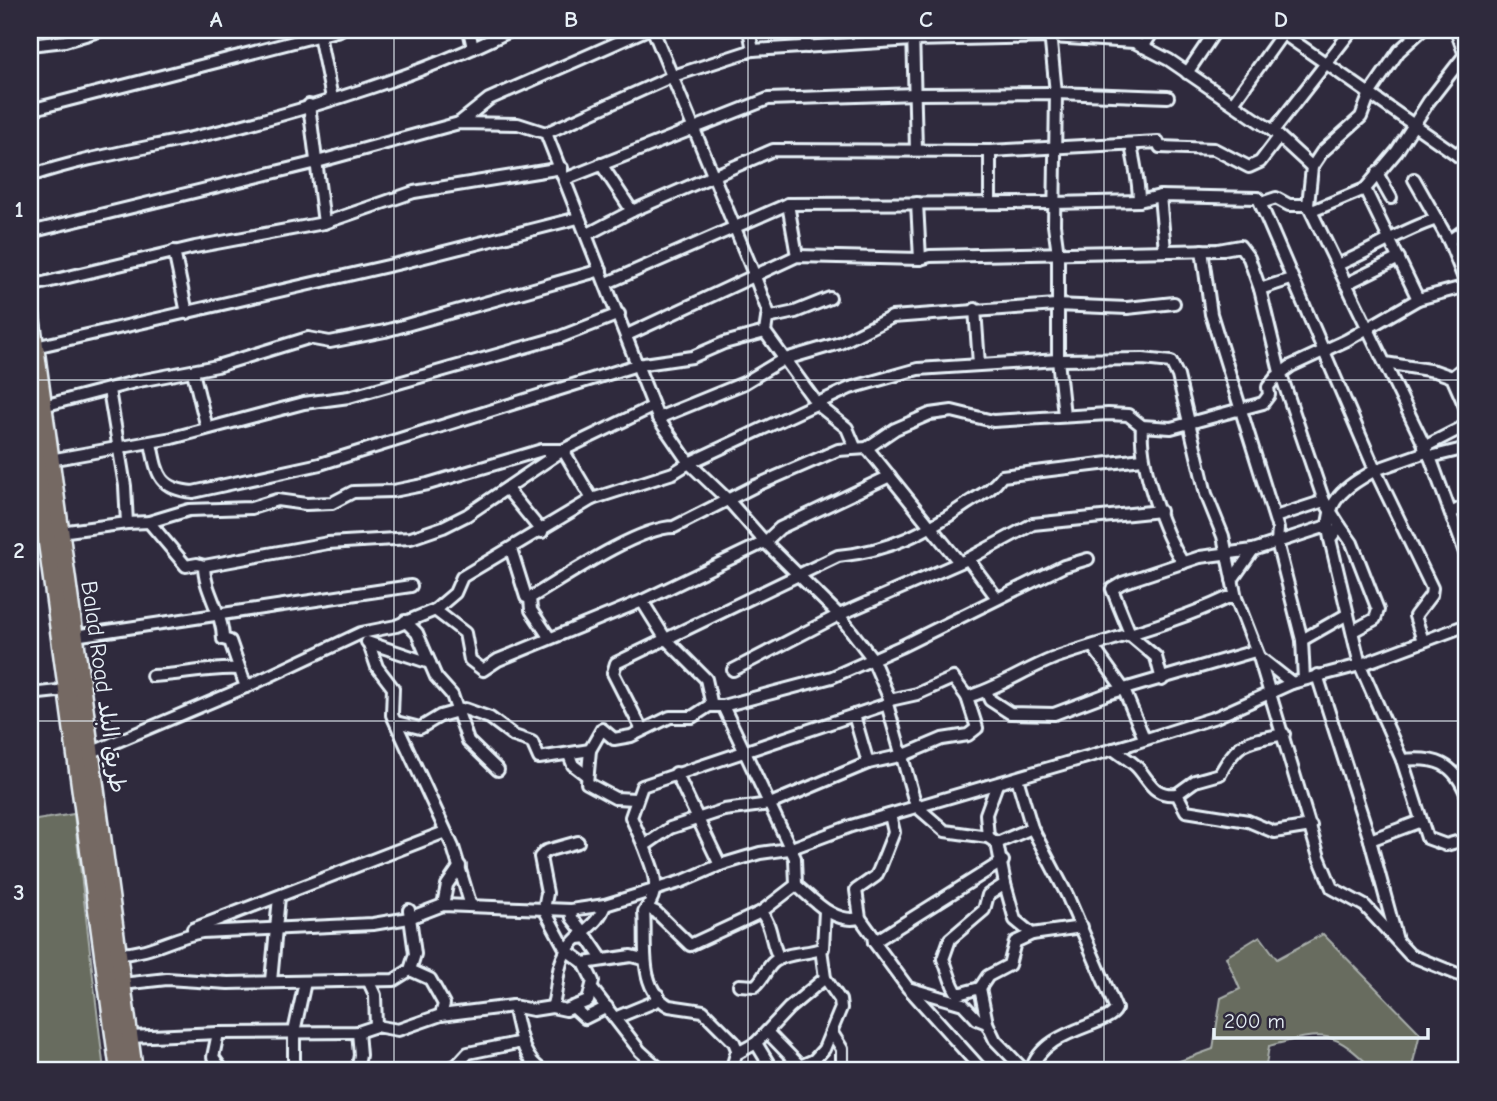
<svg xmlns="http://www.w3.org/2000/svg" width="1497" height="1101" viewBox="0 0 1497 1101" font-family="'Comic Neue','Playpen Sans Arabic',sans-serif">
<rect width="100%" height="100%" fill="#2f2a3d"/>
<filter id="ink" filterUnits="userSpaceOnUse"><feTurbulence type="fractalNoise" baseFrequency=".0143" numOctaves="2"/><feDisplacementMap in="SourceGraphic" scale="14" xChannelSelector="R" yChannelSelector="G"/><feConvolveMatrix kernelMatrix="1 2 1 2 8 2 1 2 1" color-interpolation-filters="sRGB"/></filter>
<g filter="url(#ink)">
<g fill="#686c5e" stroke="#a8aeab" stroke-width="2">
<polygon points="74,814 104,1071 30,1071 30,821"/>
<path d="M1323 934 1420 1033 1411 1071H1375C1332 1029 1326 1031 1269 1046L1265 1071H1167L1166 1066 1213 1049 1221 998 1240 989 1226 957 1260 936 1277 959Z"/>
</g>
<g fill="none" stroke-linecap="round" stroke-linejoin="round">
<g stroke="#e8f1f8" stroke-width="16">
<g id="minor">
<polyline points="318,30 332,98"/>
<polyline points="469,30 473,48"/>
<polyline points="653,30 754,274 768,312 765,332 818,405 847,428 855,447"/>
<polyline points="749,30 753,50"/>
<polyline points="804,30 807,47"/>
<polyline points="913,30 916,150"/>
<polyline points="1278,30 1467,162"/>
<polyline points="1456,30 1465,55"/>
<polyline points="1050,33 1056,93 1054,225 1058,254 1058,360 1064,415"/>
<polyline points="30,45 65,41 102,30"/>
<polyline points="1143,47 1154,30"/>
<polyline points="1187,73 1216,30"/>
<polyline points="1233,103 1285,30"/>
<polyline points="309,105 324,223"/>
<polyline points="30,110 340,30"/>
<polyline points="459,123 489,99 646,30"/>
<polyline points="546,133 673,76 753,50 913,40 1051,37 1134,42 1169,60 1273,131"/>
<path d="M1131 144C1134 164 1139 180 1139 201"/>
<polyline points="990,151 990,203"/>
<polyline points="1458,156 1467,143"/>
<polyline points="601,164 632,211"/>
<polyline points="1312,167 1273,131 1352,30"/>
<polyline points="1377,173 1391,198"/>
<path d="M30 176C92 155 157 147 221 131 319 106 421 75 512 30"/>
<polyline points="565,179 768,99 916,94 1056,93 1168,97"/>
<polyline points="1414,179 1449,241 1467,286"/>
<polyline points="1365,189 1418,299"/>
<polyline points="1160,196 1165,250"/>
<polyline points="917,203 920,259"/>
<polyline points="1261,203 1276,198 1289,205 1308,205 1430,457 1467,558"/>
<polyline points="788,204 797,256"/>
<polyline points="1308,205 1312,167 1322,152 1361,117 1370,93 1399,51 1422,30"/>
<polyline points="1312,211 1365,189 1397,151 1429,101 1467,52"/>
<path d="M30 232 317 162 459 123 518 124 546 133 658 418 689 463 728 500 765 542 839 615 872 658 890 700 887 704 916 806 945 831 988 837 997 843 1005 884 988 895 984 910 950 939 943 959C949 971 950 984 958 994L980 988 987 1023"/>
<polyline points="588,234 632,211 773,150 990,151 1158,142 1160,147 1214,149 1249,167 1260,162 1279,137"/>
<polyline points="1449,241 1467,228"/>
<polyline points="1202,250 1211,314 1278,529 1277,542 1302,640 1304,679"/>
<polyline points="174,251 187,313"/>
<path d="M1337 265C1372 251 1401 230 1437 219"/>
<path d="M607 283 788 204 1054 203 1139 201 1160 196 1258 198 1375 470C1346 487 1322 501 1330 539"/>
<polyline points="1346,284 1399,258"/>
<polyline points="30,286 195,247 324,223 414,192 562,168"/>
<polyline points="1260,289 1291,279"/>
<polyline points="975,309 979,364"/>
<polyline points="767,318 795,312 830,298"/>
<polyline points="627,335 797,256 920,259 930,256 1218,250 1240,246 1249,258 1260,289 1280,372 1324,501 1340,526 1330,539 1360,665 1402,760 1427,838 1446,845 1467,839"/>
<polyline points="35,347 401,263 578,218"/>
<polyline points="1385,363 1435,371 1452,377 1467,411"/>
<polyline points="193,372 207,428"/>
<polyline points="1452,377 1467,365"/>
<polyline points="43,406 139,381 217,366 308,338 330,342 385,331 601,270"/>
<polyline points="658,418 744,383 782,360 840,343 892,317 1056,305 1127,308 1174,303"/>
<path d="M1142 426C1139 463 1162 531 1183 563"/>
<path d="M151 443C157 473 158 489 193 492L320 464 637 365 692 357 724 343 765 332"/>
<polyline points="1424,447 1467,425"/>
<polyline points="867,448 959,562"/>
<polyline points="563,450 592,499"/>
<polyline points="1430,457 1467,448"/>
<polyline points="50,460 172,438 304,403 349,397 560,337 619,314"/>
<polyline points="507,489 542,532"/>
<polyline points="1451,513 1467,505"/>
<polyline points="1275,517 1324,501"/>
<path d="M149 522 186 566 197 564 204 566C204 591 223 613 223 639L230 641 246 687"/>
<polyline points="127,523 149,522 189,510 251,508 277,500 306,504 332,503 353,492 393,491 428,484 542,450 563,450"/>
<polyline points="1340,526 1352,543 1378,610 1375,619 1353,631"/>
<polyline points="60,532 127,523 125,486 109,390"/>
<polyline points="511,549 526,597 530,598"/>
<polyline points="968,559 997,598"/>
<polyline points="204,566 328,543 411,538 443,527 467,515 563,450 652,407"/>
<polyline points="1232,580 1253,550"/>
<polyline points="642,601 665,638 706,679 712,706"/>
<polyline points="435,610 465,633 470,660 483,670 498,660 642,601 765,542 780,528 890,476"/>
<polyline points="405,621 417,633 436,677 452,695 468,741 498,770"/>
<polyline points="74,636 411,586"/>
<path d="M549 637 531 610 530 598C563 578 638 527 674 527L755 486 838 450 867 448 895 429 930 414 952 411 993 421 1108 414 1128 415 1142 426 1171 428 1263 403 1269 395 1268 387 1276 377 1291 366 1347 340 1418 299 1467 286"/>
<polyline points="1302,640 1346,615"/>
<polyline points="1423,641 1415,616 1431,595 1432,588 1375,470 1426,452"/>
<polyline points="367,642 430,663"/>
<polyline points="369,644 377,667 393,688 392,715 453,847 471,906"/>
<polyline points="1094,648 1124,690 1144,738"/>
<polyline points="1259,657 1292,683"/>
<polyline points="733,670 839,615 968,559 1033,524 1160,511"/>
<polyline points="1317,675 1370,840 1397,940"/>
<path d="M152 676C181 675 210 667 239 669"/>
<polyline points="1162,680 1156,657 1131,636 1112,589 1122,583 1200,557 1253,550 1327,526"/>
<polyline points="986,691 990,700 1010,713 1054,714 1107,694 1255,651"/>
<polyline points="30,694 67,690"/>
<path d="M890 700 917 694 953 678 967 697C1000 688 1028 667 1060 656 1117 637 1172 624 1227 598H1236"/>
<polyline points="854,715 868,763"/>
<polyline points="396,722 420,728 440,716 465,709 490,718 514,736 532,742 539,758 590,750"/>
<path d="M642 730 613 673 616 663 838 556C890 551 926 532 968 503 982 494 992 490 1002 476L1142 459"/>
<path d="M1113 749C1120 755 1130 760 1137 767 1150 781 1153 797 1177 794L1186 811 1248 821 1274 832 1311 826"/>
<polyline points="90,753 246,687 361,633 396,626 435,610 455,593 462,577 592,499 673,473 689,463 850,388 918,369 1058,360 1143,359 1171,362 1178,376 1206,494 1223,536 1236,598 1259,657 1319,857 1332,888 1365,906 1410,955 1467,978"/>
<polyline points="569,755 573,765 586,775"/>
<path d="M1402 760C1436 757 1454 762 1467 796"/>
<polyline points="676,773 720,865"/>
<path d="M1017 778 1032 828 1067 895 1116 1009C1109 1027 1042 1028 1031 1071"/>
<path d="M1177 794 1195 781 1220 774C1240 738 1247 742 1284 734"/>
<polyline points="636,799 615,798 587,783 590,750 602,729 614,739 631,736 670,717 692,717 709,706 723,706 832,677 900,647 1064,566 1088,559"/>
<polyline points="890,815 894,832 879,870 876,876 856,890 860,918 873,936 874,942 1003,861"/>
<polyline points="988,837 986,814 997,784"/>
<polyline points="1370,840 1421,821"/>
<polyline points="997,843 1032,828"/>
<polyline points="644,846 631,817 642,786 887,704"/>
<polyline points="1005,884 1015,920 1032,934 1082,927"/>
<path d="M796 885C815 901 834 924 860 918"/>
<polyline points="443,905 447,885 460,866"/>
<polyline points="647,908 656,912 690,945 761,912 796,885 795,858 723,706"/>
<polyline points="571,910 572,918 583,932"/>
<path d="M761 912C773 927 770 942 779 958"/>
<polyline points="193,929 445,832"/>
<polyline points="578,938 587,937 602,959"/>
<polyline points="874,942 908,988 963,1004 977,1019 987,1023 995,1040 1025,1071"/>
<path d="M118 954C152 953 170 938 202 932L373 924 409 918 443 905 571 910 605 905 683 881 720 865 760 853 789 849 851 826 1131 744 1216 717 1292 683 1360 665 1467 625"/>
<polyline points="584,963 631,956 643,959"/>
<polyline points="410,970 430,979 444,1004 441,1015"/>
<polyline points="271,981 279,897"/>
<polyline points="369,982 375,995 376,1026"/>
<polyline points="122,984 167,979 228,983 394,980 410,970 415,954 409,910"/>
<path d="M739 985 755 986C764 979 766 967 775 961 790 951 808 955 823 948L825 911"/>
<polyline points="980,988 988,976 1009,965 1015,942 1032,934"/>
<polyline points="593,990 640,1051 662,1071"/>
<polyline points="910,990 983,1071"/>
<path d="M513 1006C519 1029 521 1059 544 1071"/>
<path d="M552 1007C558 994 555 968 567 950 578 932 598 926 605 905"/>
<polyline points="573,1007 585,1018 607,1007"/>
<polyline points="615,1018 654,1002 658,995"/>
<polyline points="767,1032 800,1066 814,1060 824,1049 841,1008 840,1000 825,978 821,949"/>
<polyline points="218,1033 213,1057 223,1071"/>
<polyline points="832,1033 842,1049 842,1071"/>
<polyline points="129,1037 218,1033 358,1032 376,1026 398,1030 441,1015 513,1006 533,1010 552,1007 566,1010 588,1001 593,981 584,963 566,950 544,909 547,893 540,857 546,851 578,842"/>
<polyline points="756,1043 773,1071"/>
<path d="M738 1052 734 1042 703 1011 669 1006C637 988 647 942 644 912 663 886 654 874 644 846L670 828 724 810 770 804 868 763 904 755 942 739 968 735 977 728 967 697"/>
<polyline points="294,1071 294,1032 305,982"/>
<polyline points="357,1071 360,1055 358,1032"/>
<polyline points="444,1071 457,1065 468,1053 522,1042"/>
<polyline points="731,1071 736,1054 756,1043 789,1008 825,978"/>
</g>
</g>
<g stroke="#e8f1f8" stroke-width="21">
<g id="highway">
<polyline points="30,309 134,1071"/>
<polyline points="30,418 119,1071"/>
</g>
</g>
<use href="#minor" stroke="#2f2a3d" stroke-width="10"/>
<use href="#highway" stroke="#756964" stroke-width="16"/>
</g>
</g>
<path fill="none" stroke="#e8f1f8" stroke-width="2" stroke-opacity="0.55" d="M394 30V1071M748 30V1071M1104 30V1071M30 380H1467M30 721H1467"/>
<g text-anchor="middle" stroke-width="5" stroke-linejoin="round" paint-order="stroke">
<g font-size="23" fill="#e8f1f8" stroke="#2f2a3d">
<text transform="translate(104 687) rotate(82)" y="8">Balad Road طريق البلد</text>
</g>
</g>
<rect width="1497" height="1101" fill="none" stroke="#2f2a3d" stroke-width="77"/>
<path d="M1214 1028v10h214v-10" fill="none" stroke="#e8f1f8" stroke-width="3.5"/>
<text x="1224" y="1028" font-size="21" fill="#e8f1f8" stroke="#2f2a3d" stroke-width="5" paint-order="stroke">200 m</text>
<rect x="38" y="38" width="1420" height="1024" fill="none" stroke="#e8f1f8" stroke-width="2.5"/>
<g font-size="23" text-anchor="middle" font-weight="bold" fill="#e8f1f8">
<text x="216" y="27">A</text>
<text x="571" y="27">B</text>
<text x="926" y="27">C</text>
<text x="1281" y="27">D</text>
<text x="19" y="217">1</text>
<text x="19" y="558">2</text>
<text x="19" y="900">3</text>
</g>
</svg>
